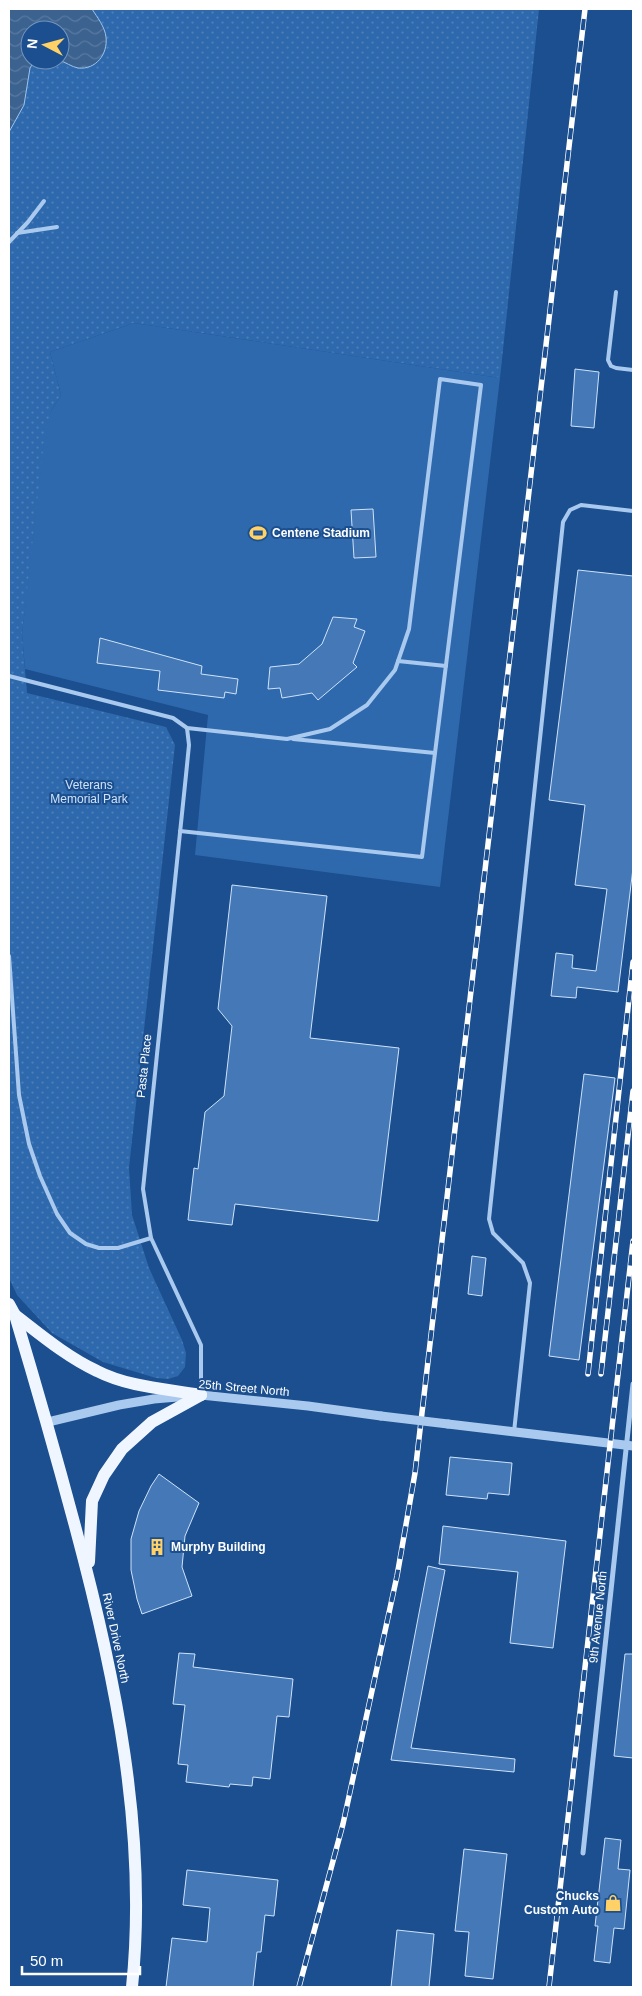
<svg xmlns="http://www.w3.org/2000/svg" width="642" height="1996" viewBox="0 0 642 1996" font-family="Arial,sans-serif">
<defs>
<pattern id="grass-dots" width="8" height="8" patternUnits="userSpaceOnUse" patternTransform="scale(1.25)"><rect width="8" height="8" fill="#2e69ad"/><path d="M2 2h.1M6 6h.1" fill="none" stroke="#4d80b9" stroke-width="1.8" stroke-linecap="round"/></pattern>
<pattern id="water-waves" width="16" height="10" patternUnits="userSpaceOnUse" patternTransform="scale(1.25)"><rect width="16" height="10" fill="#3c6290"/><path d="M0 5q4-4 8 0t8 0" fill="none" stroke="#597aa1"/></pattern>
</defs>
<rect width="100%" height="100%" fill="#1b4f8f"/>
<path fill="url(#grass-dots)" fill-rule="evenodd" d="M9 9H539L500 378 134 323 50 352 61 395 51 411 22 634 27 693 166 727 175 745 129 1168 132 1215 149 1268 182 1340 186 1353 185 1367 178 1376 168 1379 156 1378 103 1362 52 1333 17 1295 9 1278ZM30 30H60V60H30Z"/>
<polygon fill="#2e69ad" points="134,323 500,378 440,887 195,855 208,715 25,669 22,634 45,432 51,411 61,395 50,352"/>
<path fill="url(#water-waves)" stroke="#9cc4f0" d="M9 9H92C97 17 105 27 106 37 108 54 96 70 78 68 72 67 65 62 59 60L60 30H30V60H35L30 68 24 105 9 132Z"/>
<g fill="#4478b7" stroke="#cfe3fa">
<polygon points="575,369 599,372 594,428 571,426"/>
<polygon points="373,509 376,557 354,558 351,510"/>
<polygon points="578,570 633,576 633,868 618,992 577,987 576,998 551,996 556,953 573,955 572,968 596,971 607,889 575,885 585,805 549,800"/>
<polygon points="333,617 357,619 354,627 365,631 353,663 357,667 318,700 312,693 282,698 280,688 268,689 270,667 299,664 322,644"/>
<polygon points="100,638 202,666 201,674 238,679 236,694 225,692 224,698 158,690 160,671 97,663"/>
<polygon points="232,885 327,896 310,1038 399,1048 378,1221 235,1204 232,1225 188,1220 194,1168 198,1169 205,1112 224,1096 232,1026 218,1009"/>
<polygon points="584,1074 615,1078 579,1360 549,1356"/>
<polygon points="472,1256 486,1258 482,1296 468,1294"/>
<polygon points="450,1457 512,1463 509,1495 488,1493 487,1499 446,1495"/>
<polygon points="159,1474 199,1503 185,1536 182,1567 192,1596 142,1614 137,1599 131,1570 131,1539 139,1511 151,1486"/>
<polygon points="443,1526 566,1541 553,1648 510,1643 518,1572 439,1564"/>
<polygon points="428,1566 445,1570 411,1748 515,1759 514,1772 391,1760"/>
<polygon points="179,1653 195,1654 193,1667 293,1679 289,1717 277,1716 270,1779 253,1777 252,1786 230,1784 229,1787 186,1782 188,1765 178,1764 185,1705 173,1704"/>
<polygon points="625,1654 633,1654 633,1758 614,1756"/>
<polygon points="605,1838 621,1840 618,1869 630,1870 624,1929 614,1928 610,1963 594,1961 598,1926 595,1926"/>
<polygon points="464,1849 507,1854 493,1979 465,1976 469,1932 455,1931"/>
<polygon points="187,1870 278,1880 274,1916 265,1915 261,1952 257,1952 253,1987 166,1987 172,1938 207,1942 210,1908 183,1905"/>
<polygon points="397,1930 434,1934 429,1987 391,1987"/>
</g>
<g fill="none" stroke-linecap="round" stroke-linejoin="round">
<g stroke="#a9c9ee" stroke-width="4">
<polyline points="17,233 57,227"/>
<polyline points="9,242 28,222 44,201"/>
<polyline points="616,292 608,360 611,366 616,368 633,370"/>
<polyline points="398,661 446,666"/>
<polyline points="9,676 173,718 187,728 287,739 330,729 367,705 395,670 409,629 440,379 481,385 422,857 180,831"/>
<polyline points="187,728 189,745 186,775 143,1189 151,1238 201,1345 201,1393"/>
<polyline points="293,739 435,753"/>
<polyline points="9,956 19,1095 29,1144 40,1176 57,1214 70,1233 86,1244 99,1248 118,1248 151,1238"/>
<polyline points="514,1432 530,1283 523,1263 493,1233 489,1219 563,522 570,510 581,505 633,511"/>
</g>
<polyline stroke="#a9c9ee" stroke-width="5" points="583,1853 633,1384"/>
<g stroke="#a9c9ee" stroke-width="9">
<polyline points="48,1422 119,1405 154,1399 201,1395 308,1406 381,1416"/>
<polyline points="448,1424 633,1446"/>
</g>
<g stroke="#f0f6ff" stroke-width="12">
<path d="M9 1304 15 1315C36 1385 56 1455 75 1526 115 1675 148 1832 132 1987"/>
<path d="M15 1315C41 1335 67 1357 97 1371 128 1387 167 1389 201 1395"/>
<polyline points="89,1562 92,1501 104,1475 122,1449 152,1422 201,1395"/>
</g>
<g stroke="#fff" stroke-width="5.5">
<g id="rail">
<polyline points="588,1374 633,962"/>
<polyline points="601,1374 633,1091"/>
<polyline points="299,1987 343,1824 397,1576 415,1473 585,9"/>
<polyline points="549,1987 633,1241"/>
</g>
</g>
<use href="#rail" stroke="#1b4f8f" stroke-width="4" stroke-dasharray="11" stroke-linecap="butt"/>
<polyline stroke="#a9c9ee" stroke-width="9" points="381,1416 448,1424"/>
</g>
<defs>
<g id="stadium-bare" transform="scale(1.35)"><path d="M0-5a6.5 5 0 1 0 0 10a6.5 5 0 1 0 0-10ZM-3.5-1.8h7v3.6h-7Z" fill="#ffd166" stroke="#1b4f8f" stroke-width="2.5" paint-order="stroke"/></g>
<g id="building-bare" transform="scale(1.35)"><path d="M-4-6H4V6H1V3H-1V6H-4ZM-2.5-4.3h1.7v1.8h-1.7ZM.8-4.3h1.7v1.8H.8ZM-2.5-1h1.7V.8h-1.7ZM.8-1h1.7V.8H.8Z" fill="#ffd166" stroke="#1b4f8f" stroke-width="2.5" paint-order="stroke"/></g>
<g id="shop-bare" transform="scale(1.35)"><path d="M-5-2.5h2.3a2.7 3.5 0 0 1 5.4 0H5L5.5 6h-11ZM-1.5-2.5h3a1.5 2.3 0 0 0-3 0Z" fill="#ffd166" stroke="#1b4f8f" stroke-width="2.5" paint-order="stroke"/></g>
</defs>
<g fill-rule="evenodd">
<use href="#stadium-bare" x="258" y="533"/>
<use href="#building-bare" x="157" y="1547"/>
<use href="#shop-bare" x="613" y="1903"/>
</g>
<g text-anchor="middle" stroke-width="4" stroke-linejoin="round" paint-order="stroke">
<g font-size="12" font-weight="bold" fill="#fff" stroke="#1b4f8f" text-anchor="start">
<text x="272" y="537">Centene Stadium</text>
<text x="171" y="1551">Murphy Building</text>
<text x="599" y="1900" text-anchor="end">Chucks<tspan x="599" dy="14">Custom Auto</tspan></text>
</g>
<g font-size="12" fill="#cfe3fa" stroke="#1b4f8f">
<text x="89" y="789">Veterans<tspan x="89" dy="14">Memorial Park</tspan></text>
</g>
<g font-size="12" fill="#fff" stroke="#1b4f8f">
<text transform="translate(144 1066) rotate(-84)" y="4">Pasta Place</text>
<text transform="translate(244 1388) rotate(5)" y="4">25th Street North</text>
<text transform="translate(598 1617) rotate(-84)" y="4">9th Avenue North</text>
<text transform="translate(116 1638) rotate(78)" y="4">River Drive North</text>
</g>
</g>
<rect width="642" height="1996" fill="none" stroke="#ffffff" stroke-width="20"/>
<g transform="translate(45 45) rotate(276)"><circle r="24" fill="#1b4f8f" stroke="#7695bc"/>
<path d="M0-4L9 19L0 12L-9 19Z" fill="#ffd166"/>
<text y="-8" font-size="14" font-weight="bold" text-anchor="middle" fill="#ffffff">N</text>
</g>
<path d="M22 1966v8h118v-8" fill="none" stroke="#ffffff" stroke-width="2.5"/>
<text x="30" y="1966" font-size="15" fill="#ffffff" stroke="#1b4f8f" stroke-width="4" paint-order="stroke">50 m</text>
</svg>
